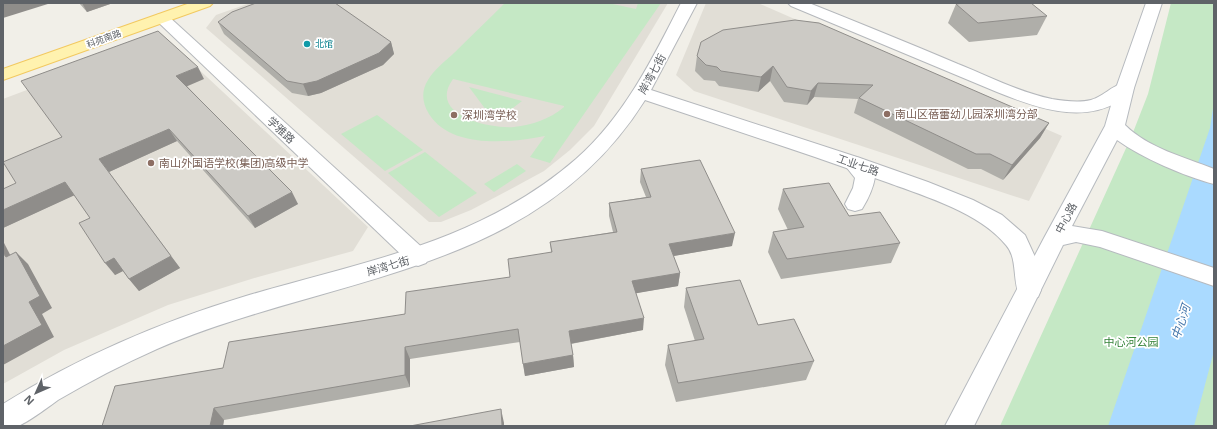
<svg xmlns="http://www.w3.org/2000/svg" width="1217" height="429" viewBox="0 0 1217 429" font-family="'Noto Sans','Noto Sans SC',sans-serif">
<rect width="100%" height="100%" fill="#f1efe8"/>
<g fill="#e1ded6">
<polygon points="250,3 668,3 594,126 570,150 544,171 509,190 471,210 441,222 429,222 206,28 216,15"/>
<polygon points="706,3 758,3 1062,136 1029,201 694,91 676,75"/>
<polygon points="163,36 368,227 353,251 258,277 168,305 64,350 3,384 3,99 93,65"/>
</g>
<g fill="#c5e8c5" fill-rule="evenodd">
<path d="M505 3H608L636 9 638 3H661L550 163 530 157 545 136C510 143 451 149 429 114 422 103 421 91 428 80 434 70 444 62 453 54 470 37 488 20 505 3ZM453 79 564 106V107C550 119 532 125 514 127 489 129 427 115 453 79Z"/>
<polygon points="1171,3 1214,3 1214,426 1000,426 1132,135 1148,94"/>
<polygon points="469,87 522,101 509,111 492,118"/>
<polygon points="377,115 423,150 385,171 341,134"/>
<polygon points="425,152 477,193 439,217 388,173"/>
<polygon points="517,164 526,171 494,192 484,184"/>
</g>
<polygon fill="#aadaff" points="1214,102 1214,351 1194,426 1108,426 1210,128"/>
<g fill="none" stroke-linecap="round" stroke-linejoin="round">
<g stroke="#b5b8bc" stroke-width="2">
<g id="minor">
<polygon points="162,14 167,15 426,251 429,257 426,263 418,266 410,263 157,21 155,18 157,15"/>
<path d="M853 157 860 158 875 177C873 189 868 199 862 209L855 211 848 209 845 204 853 188 855 178 843 163 846 158Z"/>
</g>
</g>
<g stroke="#b5b8bc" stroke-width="2">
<g id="tertiary">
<path d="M681 3H697L651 90 860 158 928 182 973 200 1002 215 1025 235 1036 259 1041 290 1038 297 1029 300 1020 297C1012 281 1018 258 1006 245 980 213 927 197 889 183 864 174 840 166 815 157 758 138 702 119 645 100 534 277 330 274 157 349 123 364 90 381 58 400 50 406 25 424 18 426 13 427 7 426 3 426V404C79 357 160 322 246 296 364 261 479 243 576 159 624 117 653 58 681 3Z"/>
<path d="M788 3H809C859 23 909 43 958 64 988 76 1019 92 1052 99 1064 101 1079 103 1091 100 1106 96 1116 80 1131 84L1134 88C1130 94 1124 98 1118 102 1080 124 1034 107 997 92L791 6Z"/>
</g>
</g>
<g stroke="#b6babf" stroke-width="2">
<path id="secondary" d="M1146 3H1162L1134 88 1125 125C1148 148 1184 157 1214 169V184C1184 176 1142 158 1117 140L1072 226 1102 231 1214 268V286L1100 247 1076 242 1063 245 974 426H945L1044 238 1105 126 1116 88Z"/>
</g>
<g stroke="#f2c960" stroke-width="2">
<polygon id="primary" points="190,3 213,3 210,6 3,80 3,69"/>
</g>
<use href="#minor" fill="#fff" fill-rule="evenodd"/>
<use href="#tertiary" fill="#fff" fill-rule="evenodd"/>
<use href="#secondary" fill="#fff" fill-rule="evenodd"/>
<use href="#primary" fill="#fff2af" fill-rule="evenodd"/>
</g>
<g fill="#afaea9">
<polygon points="79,3 113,3 87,12"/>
<polygon points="956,4 1047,16 1037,35 969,42 948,23"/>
<polygon points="218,22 391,42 394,54 383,65 321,93 308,96 292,93 224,34"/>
<polygon points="701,42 1049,123 1040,138 1003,180 981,169 968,169 854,113 858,99 814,97 807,105 784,102 770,81 758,92 719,86 715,81 704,80 695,71 697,56"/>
<polygon points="204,79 187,86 298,204 255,228 177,141 109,172 180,268 139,291 129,279 123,271 115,275 90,218 74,195 3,228 16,183 62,137"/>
<polygon points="641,169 732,246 673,256 680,273 678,286 636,293 643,330 571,344 573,355 574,367 525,376 520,342 410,359 410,387 224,420 223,426 102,426 223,368 405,314 510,277 551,252 550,242 613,232 609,216 609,203 646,197 640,182"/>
<polygon points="783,189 849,216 900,243 891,263 781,279 768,252 773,232 788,230 778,209"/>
<polygon points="686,288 758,325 814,361 806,380 676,402 665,365 668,345 695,341 684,307"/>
</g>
<g fill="#8f8d8a">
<polygon points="3,3 51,3 3,18"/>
<polygon points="82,3 113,3 87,12"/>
<polygon points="391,42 394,54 383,65 321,93 308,96 303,84"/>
<polygon points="773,66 770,81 758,92 761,77"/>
<polygon points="198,67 204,79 183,88 176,76"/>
<polygon points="818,83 814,97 807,105 811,91"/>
<polygon points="1049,123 1040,138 1003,180 1012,165"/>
<polygon points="169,129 177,141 109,172 99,159"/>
<polygon points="65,182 75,195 3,228 3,210"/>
<polygon points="292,192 298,204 255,228 248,216"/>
<polygon points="735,233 732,246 668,257 669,244"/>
<polygon points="3,241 18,270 6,257 3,253"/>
<polygon points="16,252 28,264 52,308 42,314 54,337 3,365 3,346 29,302"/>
<polygon points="171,256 180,268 139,291 129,279"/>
<polygon points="114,258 125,270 115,275 105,263"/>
<polygon points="680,273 678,286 632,294 632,281"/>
<polygon points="644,318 643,330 569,344 569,331"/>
<polygon points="405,347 410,359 410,387 405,375"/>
<polygon points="573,355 574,367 525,376 523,364"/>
<polygon points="214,408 224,420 223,426 210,426"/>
<polygon points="501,409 504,423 504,426 502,426"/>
</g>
<g fill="#cccac5" stroke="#8f8d8a">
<polygon points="256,3 335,3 391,42 379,53 317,81 303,84 287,81 218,22 232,12"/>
<polygon points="964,3 1031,3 1047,16 978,23 956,4"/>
<polygon points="795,20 819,23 1049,123 1012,165 990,154 976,154 859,98 873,85 818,83 811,91 787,87 773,66 761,77 721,71 717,67 706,65 697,56 701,42 723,30"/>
<polygon points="158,31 198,67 176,76 292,192 248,216 169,129 99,159 171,256 129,279 114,258 105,263 79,223 90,218 65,182 3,210 3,189 16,183 3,162 62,137 21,81"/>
<polygon points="700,160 735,233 669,244 680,273 632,281 644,318 569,331 573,355 523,364 518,329 405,347 405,375 214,408 210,426 102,426 115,386 223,368 229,342 405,314 406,292 510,277 508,259 552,252 550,242 617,232 609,203 651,197 641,169"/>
<polygon points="829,183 849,216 880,212 900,243 787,259 773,232 804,227 783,189"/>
<polygon points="16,252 40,296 29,302 42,325 3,346 3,253 6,257"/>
<polygon points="740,280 758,325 794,319 814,361 678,383 668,345 704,339 686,288"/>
<polygon points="501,409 502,426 410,426"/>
</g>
<circle fill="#0f9aa8" stroke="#fff" stroke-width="1.5" cx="307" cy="44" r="4"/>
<g fill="#8d6e63" stroke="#fff" stroke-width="1.5">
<circle cx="887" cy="114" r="4"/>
<circle cx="454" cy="115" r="4"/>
<circle cx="151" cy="163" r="4"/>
</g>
<g text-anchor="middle" stroke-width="3.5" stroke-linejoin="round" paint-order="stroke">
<g font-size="9" fill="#5f6368" stroke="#fff">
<text transform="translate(104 39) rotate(-20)" y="3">科苑南路</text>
</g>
<g font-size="9" fill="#0d838f" stroke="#fff" text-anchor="start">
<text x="315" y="47">北馆</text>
</g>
<g font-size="11" fill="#5f6368" stroke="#fff">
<text transform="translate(652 74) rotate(-61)" y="4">岸湾七街</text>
<text transform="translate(281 130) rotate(43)" y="4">学雅路</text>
<text transform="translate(858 165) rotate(19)" y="4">工业七路</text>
<text transform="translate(1066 218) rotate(-62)" y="4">中心路</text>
<text transform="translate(388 266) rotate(-16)" y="4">岸湾七街</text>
</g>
<g font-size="11" fill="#785e54" stroke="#fff" text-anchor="start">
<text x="895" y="118">南山区蓓蕾幼儿园深圳湾分部</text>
<text x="462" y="119">深圳湾学校</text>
<text x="159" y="167">南山外国语学校(集团)高级中学</text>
</g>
<g font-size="11" fill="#348238" stroke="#fff">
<text x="1131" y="346">中心河公园</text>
</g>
<g font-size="12" font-style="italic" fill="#4174aa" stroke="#fff">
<text transform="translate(1181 322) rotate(-72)" y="4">中心河</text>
</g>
</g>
<rect width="1217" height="429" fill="none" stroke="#5f6368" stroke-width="8"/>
<g transform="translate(36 393) rotate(225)" stroke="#ffffff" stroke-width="3" paint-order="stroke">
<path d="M0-3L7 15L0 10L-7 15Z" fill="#5f6368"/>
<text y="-6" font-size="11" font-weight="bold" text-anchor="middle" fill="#5f6368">N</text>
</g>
</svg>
